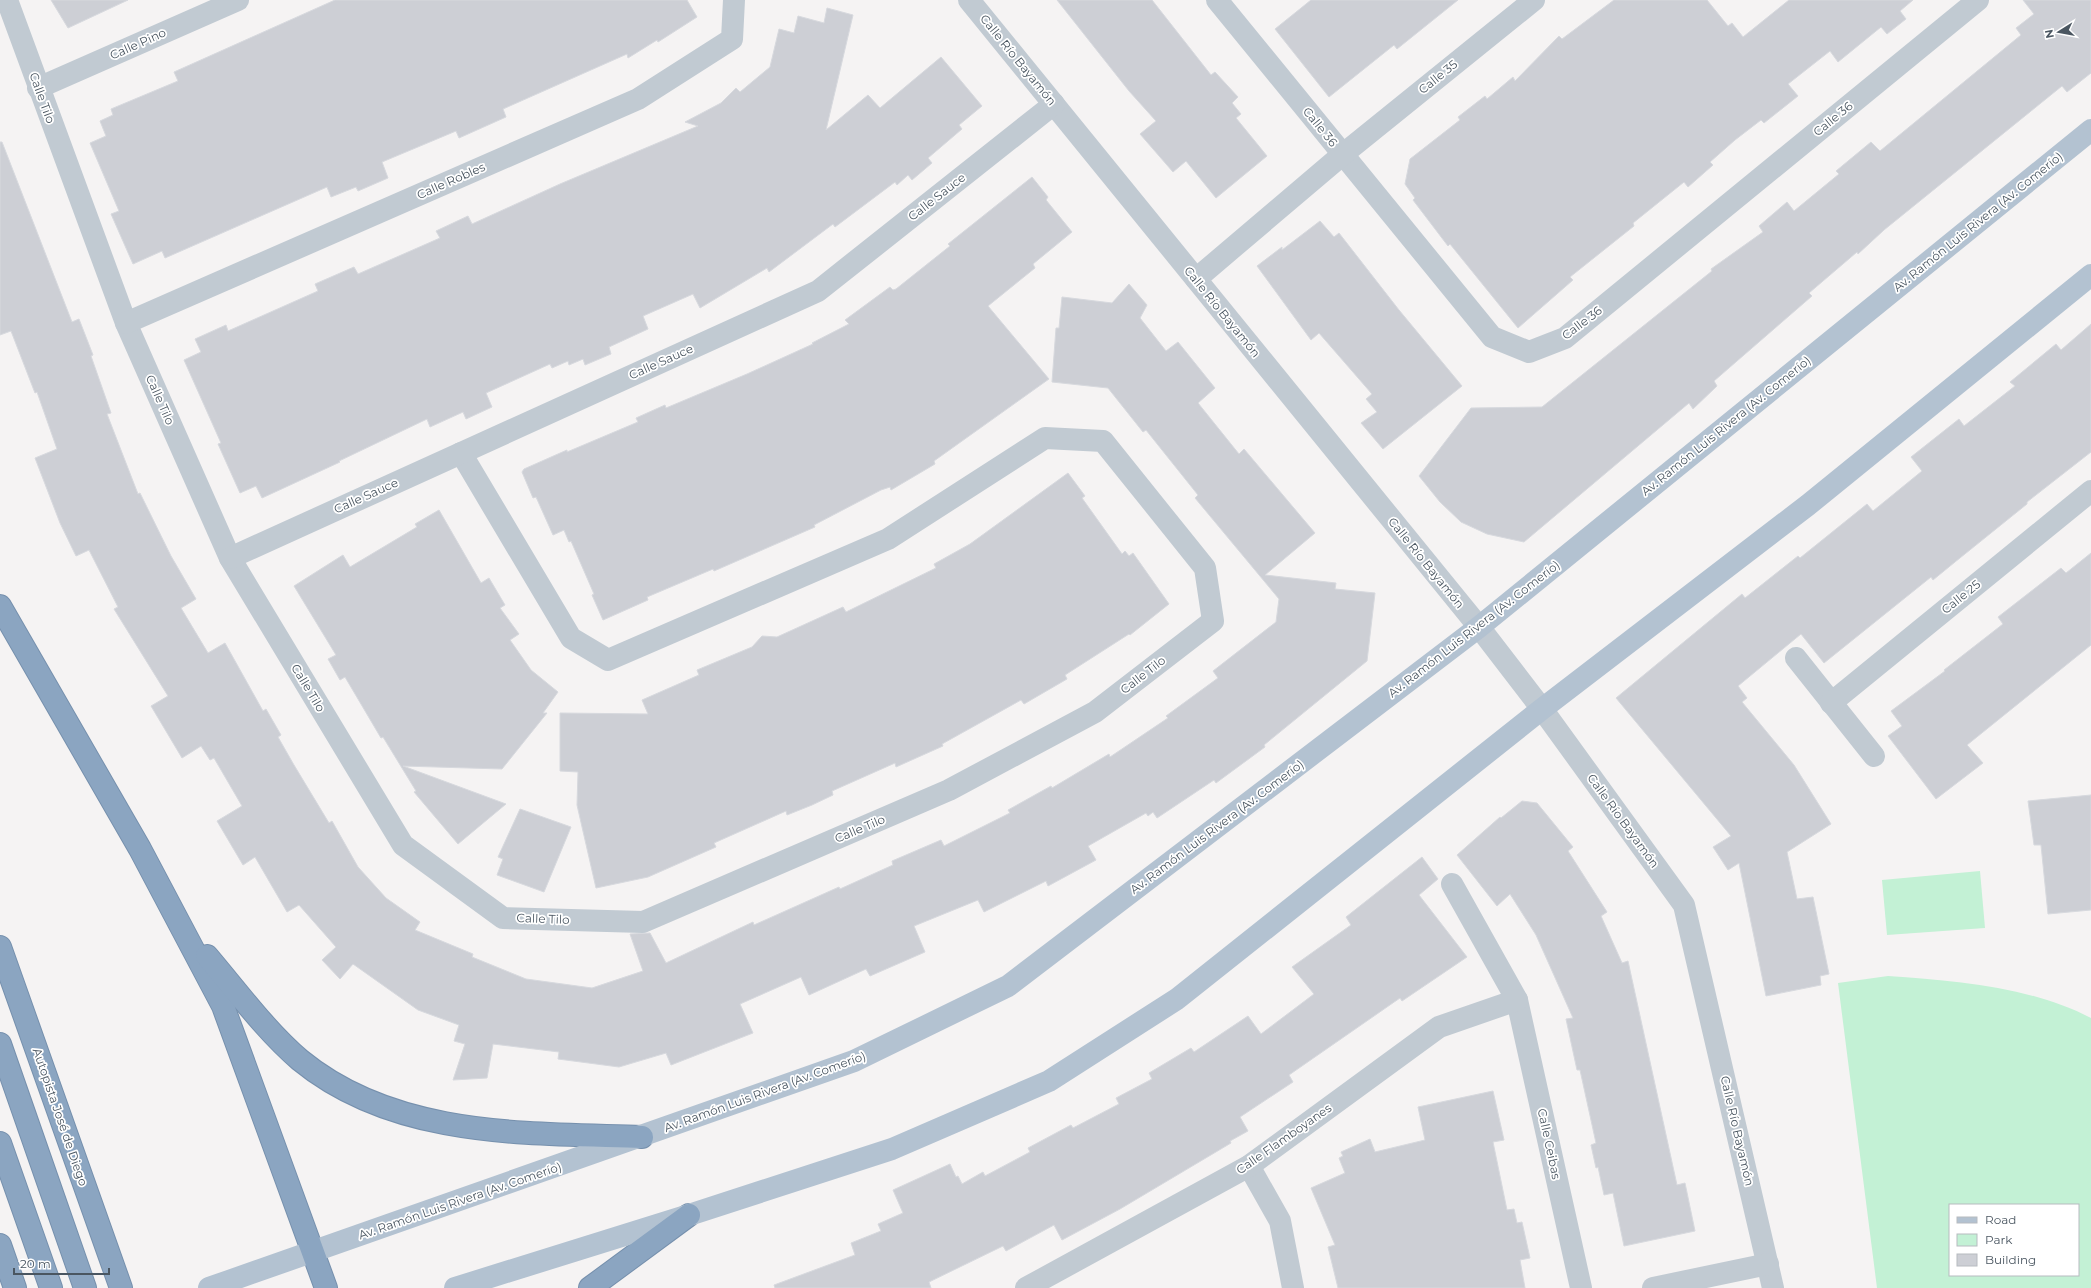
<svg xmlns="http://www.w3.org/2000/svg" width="2091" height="1288" viewBox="0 0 2091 1288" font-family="Montserrat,sans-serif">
<rect width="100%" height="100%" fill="#f5f3f3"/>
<g fill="#c3f1d5" fill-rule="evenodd">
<polygon points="1980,871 1985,928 1887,935 1882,880"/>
<path d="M1888 976C1956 981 2029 986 2091 1018V1288H1877L1838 983ZM1950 1205H2078V1275H1950Z"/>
</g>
<g fill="#cdcfd5" stroke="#d7d9de">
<polygon points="51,0 128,0 68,28"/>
<polygon points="335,0 687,0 697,17 658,42 657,40 628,58 627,54 503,109 506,117 459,138 456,131 382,162 388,178 358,191 356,187 331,197 327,187 165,258 162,251 133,264 111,214 119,211 90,143 106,136 100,121 113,115 111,109 178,81 174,72"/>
<polygon points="1057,0 1152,0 1211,75 1215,72 1238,97 1232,103 1241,114 1236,118 1267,156 1216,198 1186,161 1173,172 1140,134 1156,121 1129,91"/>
<polygon points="1311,0 1458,0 1397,49 1394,45 1329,97 1275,29"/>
<polygon points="1614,0 1707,0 1728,26 1732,23 1743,37 1789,0 1913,0 1900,11 1906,19 1887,34 1881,27 1838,62 1830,51 1788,84 1798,96 1764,123 1761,120 1735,140 1710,162 1713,165 1688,187 1684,182 1633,223 1634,226 1570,277 1573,280 1518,328 1450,244 1448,246 1413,200 1415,198 1405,184 1410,159 1460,120 1458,117 1485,96 1487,99 1513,77 1515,81 1559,36 1562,39"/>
<polygon points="2023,0 2091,0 2091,73 2067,92 2062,86 1884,230 1858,254 1857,252 1809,293 1812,296 1714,381 1717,386 1693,409 1689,403 1524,542 1487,534 1461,522 1440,502 1419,476 1471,408 1542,407 1712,271 1711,269 1763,232 1759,226 1787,202 1794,211 1839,174 1836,171 1871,142 1880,151 2021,35 2016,28 2034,14"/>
<polygon points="827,8 853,15 826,130 868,95 880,108 941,57 982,106 959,125 962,129 928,158 932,163 912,180 908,175 897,185 895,182 835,227 833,224 769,272 767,268 700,308 693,294 643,316 648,329 609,347 611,354 585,365 583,359 569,365 568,361 552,368 550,364 486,393 492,407 466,419 463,412 430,427 427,419 339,461 340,462 262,498 256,486 240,493 218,444 221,443 184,360 201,352 195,339 226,325 228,331 318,291 315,284 354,267 358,274 440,238 436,231 468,216 472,224 560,184 698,126 685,122 721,103 736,88 740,92 770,67 779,29 794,33 798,16 824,23"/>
<polygon points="0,142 2,142 72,322 79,319 93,355 91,356 111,413 107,414 138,494 140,493 171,556 196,599 181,608 208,653 225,643 263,711 266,709 281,735 278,737 294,765 329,823 332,821 358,867 386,898 420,922 415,930 473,954 472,957 526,979 592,988 643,971 630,934 650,933 666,963 753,922 754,925 839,887 840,889 893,865 892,861 941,840 944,846 1010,813 1008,810 1051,786 1052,788 1109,754 1110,757 1168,718 1166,716 1218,678 1213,671 1276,622 1279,599 1195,498 1198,495 1146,430 1143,432 1108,388 1052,382 1056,328 1059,328 1062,297 1112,303 1129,284 1147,305 1140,318 1166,351 1178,342 1215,388 1198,403 1239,454 1244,449 1315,533 1265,575 1336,583 1335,589 1375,593 1367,661 1264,745 1265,747 1216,783 1214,780 1157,818 1153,812 1148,816 1146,813 1088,846 1096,860 1048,886 1046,881 984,912 978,900 914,926 925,952 870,976 866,969 809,995 801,977 740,1004 753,1033 671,1065 666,1053 619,1067 558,1059 559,1052 493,1044 487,1078 453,1080 465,1044 454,1041 459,1025 418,1010 353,964 340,979 322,960 336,947 299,905 287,912 255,857 243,865 217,821 242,806 214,758 210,760 201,746 182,758 151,706 168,696 114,609 118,607 89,550 76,556 60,523 35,458 57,449 37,392 35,393 11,331 0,335"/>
<polygon points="1032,177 1048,197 1046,200 1072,232 1033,264 1035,268 988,306 1049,379 934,461 935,464 891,490 890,487 881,490 814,525 815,527 714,571 713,569 647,597 648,600 603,620 592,595 594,594 571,541 569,542 564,530 553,535 536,497 533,498 522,472 524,469 567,450 567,452 638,422 636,418 665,405 666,408 747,374 813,344 812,343 849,324 845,320 890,287 893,290 896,289 950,246 948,244"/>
<polygon points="1320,221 1334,237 1339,233 1399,310 1462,386 1383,449 1361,423 1377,412 1366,399 1372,394 1319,333 1311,340 1257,266 1282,247 1282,250"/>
<polygon points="2091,324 2091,452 2027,502 2027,504 1955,562 1933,580 1931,577 1824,663 1801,634 1738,686 1747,698 1742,702 1794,765 1831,824 1787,852 1797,899 1813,897 1829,974 1820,976 1821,985 1766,996 1739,863 1728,870 1713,847 1731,836 1616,698 1742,594 1745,598 1798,556 1800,558 1867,504 1873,511 1922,471 1911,457 1959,419 1964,426 2015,386 2010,382 2056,344 2061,350"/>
<polygon points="1068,473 1085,496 1082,498 1122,554 1125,551 1129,556 1133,553 1169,604 1130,635 1129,634 1065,675 1067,679 1024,704 1021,700 942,744 943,746 896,767 895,763 832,791 833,795 812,805 787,815 786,811 714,843 716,847 648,877 596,888 577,805 578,772 560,771 560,713 648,714 642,700 699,675 697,670 752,647 762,636 777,637 843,607 846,612 936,568 934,564 970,544"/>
<polygon points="439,510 481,583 489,578 505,605 500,608 519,634 510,640 531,670 558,692 543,713 547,713 502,769 403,766 506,804 458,844 414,792 416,791 383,737 381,738 345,677 340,680 328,659 336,655 294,586 343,555 350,567 417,527 415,524"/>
<polygon points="2091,553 2091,645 1967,745 1983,763 1936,799 1888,736 1902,726 1891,711 1945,671 1944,670 2003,624 1998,617 2061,568 2066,573"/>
<polygon points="2091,795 2091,910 2048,914 2041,845 2034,845 2028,801"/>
<polygon points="1522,801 1537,803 1573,847 1568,851 1607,912 1601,916 1622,963 1628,961 1677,1185 1685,1183 1695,1231 1624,1246 1613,1193 1604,1195 1598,1167 1596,1168 1591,1145 1596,1143 1580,1070 1577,1070 1566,1019 1573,1018 1536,935 1510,894 1497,906 1457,855 1500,817 1501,818"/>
<polygon points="520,809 571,827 544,892 497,875 503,859 498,857"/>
<polygon points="1422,857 1438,879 1419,895 1467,957 1402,1001 1400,998 1289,1075 1293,1082 1240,1117 1248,1131 1230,1141 1231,1143 1120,1209 1062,1240 1054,1225 1006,1251 1003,1246 929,1282 931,1288 775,1288 774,1285 855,1255 851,1243 881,1231 878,1224 903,1213 893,1190 950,1164 956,1177 958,1176 962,1184 983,1172 985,1176 1030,1152 1028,1148 1071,1125 1073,1128 1119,1104 1116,1098 1152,1079 1149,1073 1191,1048 1194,1052 1248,1016 1261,1034 1314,994 1292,967 1351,925 1346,917"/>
<polygon points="1493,1091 1504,1140 1493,1142 1507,1210 1514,1209 1517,1223 1522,1222 1530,1258 1520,1260 1525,1288 1338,1288 1328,1247 1335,1245 1311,1188 1345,1173 1339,1158 1343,1156 1341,1152 1370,1139 1375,1152 1425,1140 1418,1107"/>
</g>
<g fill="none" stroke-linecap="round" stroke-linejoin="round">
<g stroke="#7690ad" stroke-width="24">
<g id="highway">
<polyline points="0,606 140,849 223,1006 326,1288"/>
<polyline points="0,947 121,1288"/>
<path d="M207 956C236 990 266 1031 300 1060 395 1138 526 1133 642 1137"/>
<polyline points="0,1044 85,1288"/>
<polyline points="0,1143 51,1288"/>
<polyline points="0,1245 15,1288"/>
<polyline points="590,1288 689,1215"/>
</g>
</g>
<g stroke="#c1cad2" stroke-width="22">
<polyline points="7,0 126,323 230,558 403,845 503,918 643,922 949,790 1095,712 1213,621 1205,568 1103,441 1045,438 888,539 608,660 571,638 461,453"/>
<polyline points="969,0 1479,627 1542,709 1684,905 1773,1288"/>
<polyline points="1217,0 1492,337 1529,352 1565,338 1978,0"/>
<polyline points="38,88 238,0"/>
<polyline points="1196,279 1342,155 1534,0"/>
<polyline points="126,323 638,99 732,39 734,0"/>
<polyline points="230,558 818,291 1054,104"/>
<polyline points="1796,658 1874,756"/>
<polyline points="1831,703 2091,491"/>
<polyline points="1452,884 1517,1000 1581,1288"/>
<polyline points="1249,1166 1280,1221 1293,1288"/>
<polyline points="1026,1288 1249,1166 1439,1027 1517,1000"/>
<polyline points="1653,1288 1768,1264"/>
</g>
<g stroke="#b3c2d1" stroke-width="22">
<polyline points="209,1288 854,1061 1008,986 1479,627 2091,130"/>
<polyline points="455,1288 689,1215 892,1149 1049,1081 1177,999 1542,709 1808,505 2091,275"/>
</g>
<use href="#highway" stroke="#8ba5c1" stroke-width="22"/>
</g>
<g text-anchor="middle" stroke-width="3.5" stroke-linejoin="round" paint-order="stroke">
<g font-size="12" fill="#4a5661" stroke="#fff">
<text transform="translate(138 44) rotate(-24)" y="4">Calle Pino</text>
<text transform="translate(1018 60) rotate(51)" y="4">Calle Río Bayamón</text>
<text transform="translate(1438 77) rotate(-39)" y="4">Calle 35</text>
<text transform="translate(42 98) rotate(70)" y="4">Calle Tilo</text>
<text transform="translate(1833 119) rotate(-39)" y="4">Calle 36</text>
<text transform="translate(1320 127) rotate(51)" y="4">Calle 36</text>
<text transform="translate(451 181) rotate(-24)" y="4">Calle Robles</text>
<text transform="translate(937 197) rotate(-38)" y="4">Calle Sauce</text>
<text transform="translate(1978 222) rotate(-39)" y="4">Av. Ramón Luis Rivera (Av. Comerío)</text>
<text transform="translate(1222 312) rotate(51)" y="4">Calle Río Bayamón</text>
<text transform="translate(1582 323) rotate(-37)" y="4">Calle 36</text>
<text transform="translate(661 362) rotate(-24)" y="4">Calle Sauce</text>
<text transform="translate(160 400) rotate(66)" y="4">Calle Tilo</text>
<text transform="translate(1726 426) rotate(-39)" y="4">Av. Ramón Luis Rivera (Av. Comerío)</text>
<text transform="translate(366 496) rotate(-24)" y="4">Calle Sauce</text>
<text transform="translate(1426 563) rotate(51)" y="4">Calle Río Bayamón</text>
<text transform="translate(1961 597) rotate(-39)" y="4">Calle 25</text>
<text transform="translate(1474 629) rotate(-38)" y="4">Av. Ramón Luis Rivera (Av. Comerío)</text>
<text transform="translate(1143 675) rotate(-38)" y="4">Calle Tilo</text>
<text transform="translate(308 688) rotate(59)" y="4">Calle Tilo</text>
<text transform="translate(1623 821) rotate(54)" y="4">Calle Río Bayamón</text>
<text transform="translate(1217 827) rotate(-37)" y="4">Av. Ramón Luis Rivera (Av. Comerío)</text>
<text transform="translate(860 829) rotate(-23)" y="4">Calle Tilo</text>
<text transform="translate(543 919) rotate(2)" y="4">Calle Tilo</text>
<text transform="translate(765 1092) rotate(-20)" y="4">Av. Ramón Luis Rivera (Av. Comerío)</text>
<text transform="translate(60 1117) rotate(71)" y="4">Autopista José de Diego</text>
<text transform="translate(1737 1131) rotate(77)" y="4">Calle Río Bayamón</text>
<text transform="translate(1284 1139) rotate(-35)" y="4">Calle Flamboyanes</text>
<text transform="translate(1549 1144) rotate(78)" y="4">Calle Ceibas</text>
<text transform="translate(460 1201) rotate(-19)" y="4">Av. Ramón Luis Rivera (Av. Comerío)</text>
</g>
</g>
<rect x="1949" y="1204" width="130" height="72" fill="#ffffff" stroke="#b7bbc0"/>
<rect x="1957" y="1217" width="20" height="6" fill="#b3c2d1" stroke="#b7bbc0"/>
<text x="1985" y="1224" font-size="12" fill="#4a5661">Road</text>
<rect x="1957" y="1234" width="20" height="12" fill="#c3f1d5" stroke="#b7bbc0"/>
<text x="1985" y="1244" font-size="12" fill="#4a5661">Park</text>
<rect x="1957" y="1254" width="20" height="12" fill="#cdcfd5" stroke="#b7bbc0"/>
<text x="1985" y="1264" font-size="12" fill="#4a5661">Building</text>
<g transform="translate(2059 32) rotate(259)" stroke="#ffffff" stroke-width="3" paint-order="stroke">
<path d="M0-3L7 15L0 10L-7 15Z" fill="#4a5661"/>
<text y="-6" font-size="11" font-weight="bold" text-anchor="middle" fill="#4a5661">N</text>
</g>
<path d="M14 1268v6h95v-6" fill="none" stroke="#4a5661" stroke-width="2"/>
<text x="20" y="1268" font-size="12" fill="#4a5661" stroke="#ffffff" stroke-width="3" paint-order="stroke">20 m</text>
</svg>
